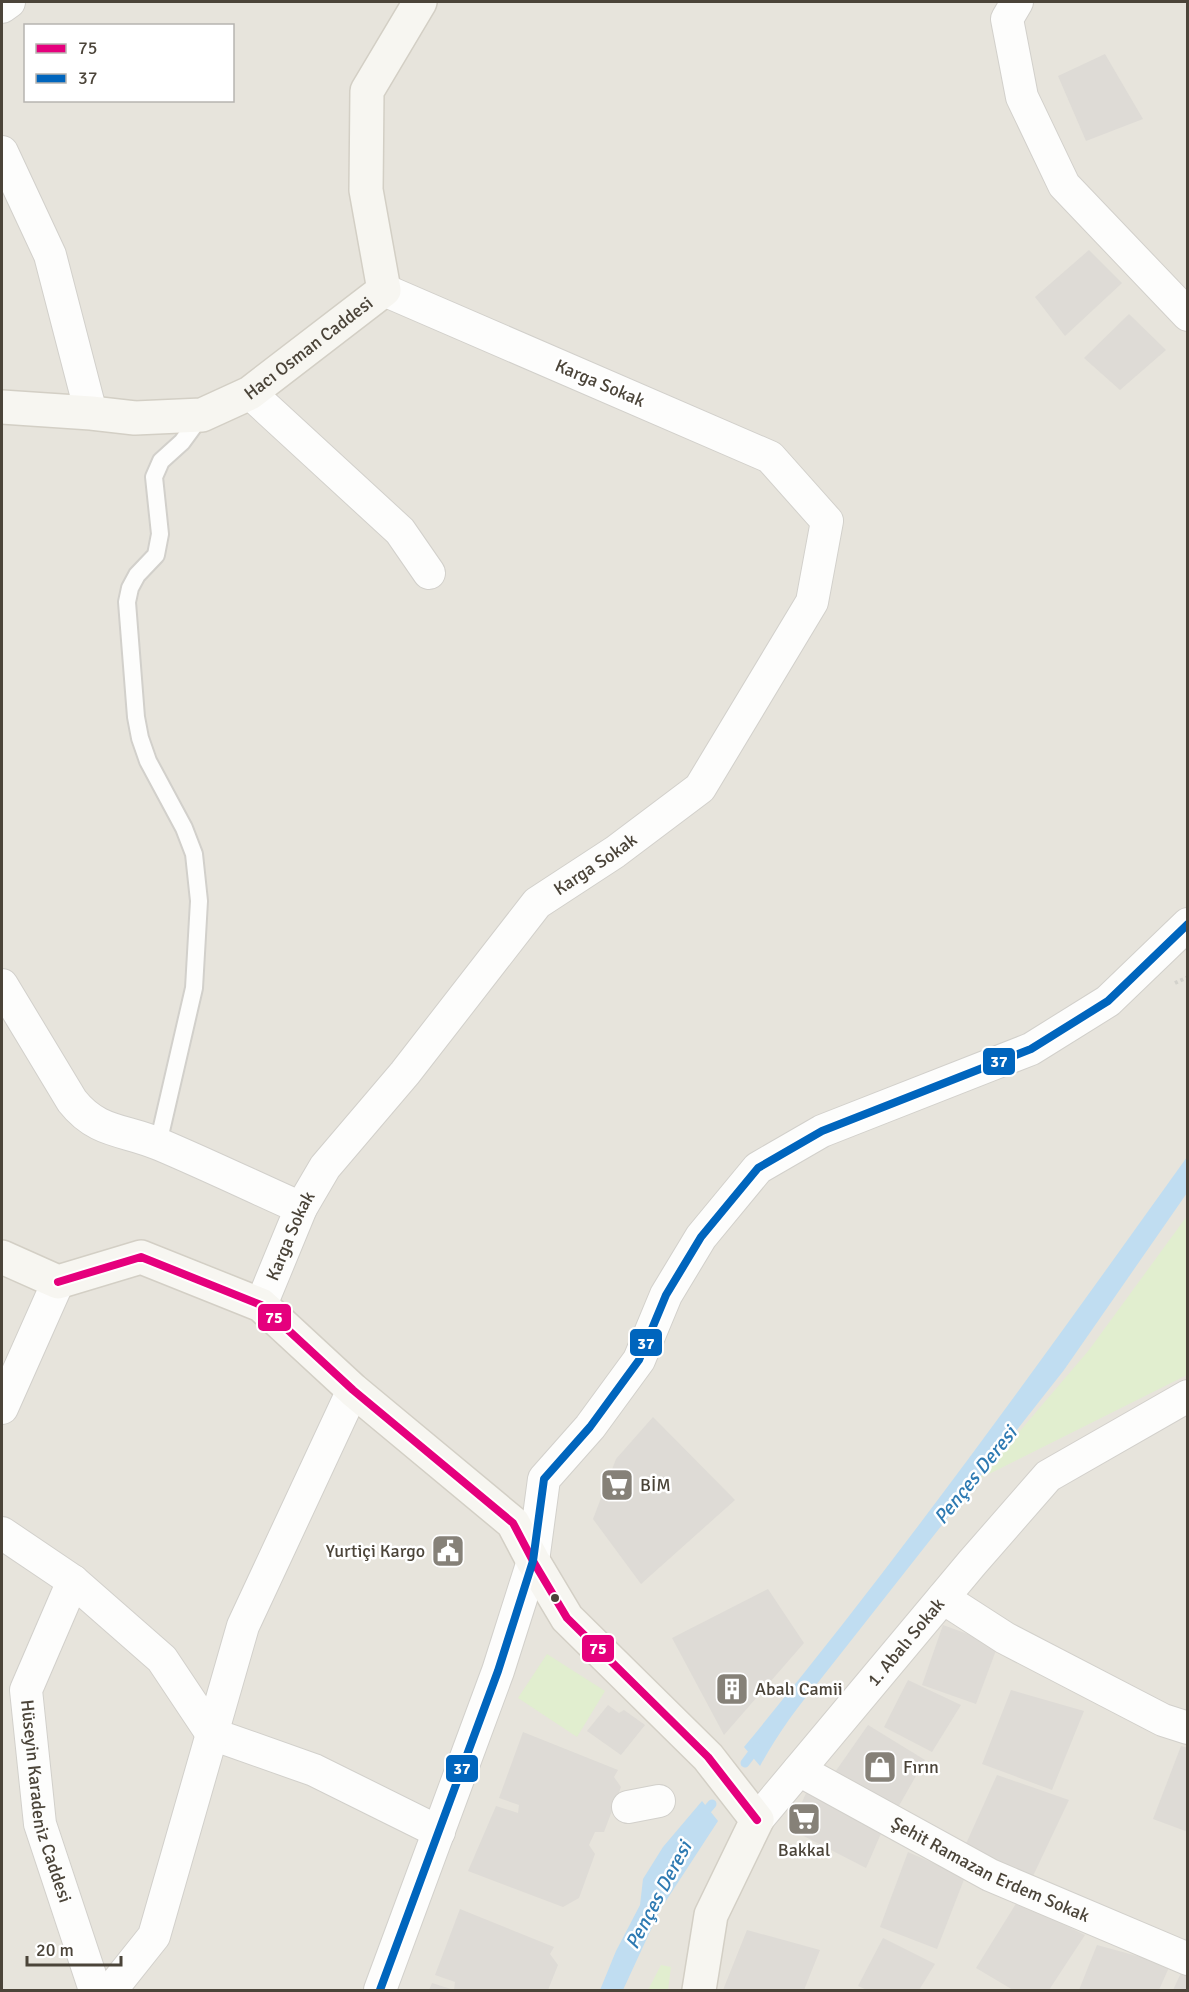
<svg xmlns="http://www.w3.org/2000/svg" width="1189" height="1992" viewBox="0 0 1189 1992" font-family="Signika,sans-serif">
<rect width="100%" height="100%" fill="#f4f2ee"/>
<path fill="#e7e4dc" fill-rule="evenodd" d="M2 2H1187V1990H2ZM26 26H232V100H26Z"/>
<g fill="#e1eecf">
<polygon points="1187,1216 1187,1375 979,1479 1089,1350"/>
<polygon points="547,1654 605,1691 577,1737 518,1698"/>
<polygon points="661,1965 671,1967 668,1990 648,1990"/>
</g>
<g fill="#c0ddf1">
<path d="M1187 1157V1193L1064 1370 820 1680C797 1707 777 1735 760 1766L744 1747C901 1557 1043 1358 1187 1157Z"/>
<polygon points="702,1801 718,1821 660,1910 623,1990 600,1990 616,1951 640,1905 643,1879 663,1847"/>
</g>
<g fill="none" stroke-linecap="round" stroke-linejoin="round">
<g stroke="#c0ddf1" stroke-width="9">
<polyline points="745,1763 757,1747"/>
<polyline points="700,1818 712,1804"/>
</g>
</g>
<g fill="#dedbd6">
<polygon points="1105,54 1143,119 1086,141 1058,76"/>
<polygon points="1089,250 1122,283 1065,336 1035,297"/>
<polygon points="1129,314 1166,350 1120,390 1084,358"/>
<polygon points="653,1417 735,1500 641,1584 593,1519 616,1459"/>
<polygon points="768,1589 804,1643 724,1735 672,1638"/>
<polygon points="943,1625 998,1645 976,1704 922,1685"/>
<polygon points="908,1680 961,1705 932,1752 884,1727"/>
<polygon points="1011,1690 1084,1711 1052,1790 982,1764"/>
<polygon points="608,1705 619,1713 624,1710 645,1725 621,1755 587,1731"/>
<polygon points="868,1725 925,1760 896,1811 833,1775"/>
<polygon points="523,1732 618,1770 614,1777 621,1787 604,1832 595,1832 589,1845 595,1854 579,1898 563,1907 468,1871 496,1806 518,1813 519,1805 499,1798"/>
<polygon points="1181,1746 1188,1748 1188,1832 1153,1819"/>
<polygon points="997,1775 1069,1800 1033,1876 965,1846"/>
<polygon points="807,1791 883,1829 866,1868 790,1829"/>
<polygon points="908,1852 965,1877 937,1949 880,1927"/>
<polygon points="1017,1902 1085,1935 1049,1990 1013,1990 976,1968"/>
<polygon points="460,1909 554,1947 550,1954 558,1965 548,1990 429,1990 432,1983 454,1990 455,1982 435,1975"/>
<polygon points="747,1930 820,1950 804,1990 723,1990"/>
<polygon points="883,1938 935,1964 919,1990 867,1990 858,1986"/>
<polygon points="1097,1945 1170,1965 1159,1990 1079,1990"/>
<polygon points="1181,1973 1188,1975 1188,1990 1173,1990"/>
</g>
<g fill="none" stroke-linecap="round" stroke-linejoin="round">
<g stroke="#d2d0cb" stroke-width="20">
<polyline id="lane" points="158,1144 194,988 199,901 194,854 184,828 148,761 140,738 136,717 127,602 130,588 137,575 156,555 160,534 154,477 161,461 182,442 201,416"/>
</g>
<g stroke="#d2d0cb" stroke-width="34">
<g id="street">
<polyline points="1017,2 1007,19 1022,97 1064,185 1188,315"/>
<polyline points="2,7 9,2"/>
<polyline points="2,152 50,255 91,413"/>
<polyline points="250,393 400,531 429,573"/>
<path d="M2 985 72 1101C98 1134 125 1129 161 1145 208 1165 254 1187 301 1208"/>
<path id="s1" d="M261 1305 301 1208 325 1167 405 1073 537 903 615 852 700 788 812 602 827 521 770 457 384 290"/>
<polyline points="2,1408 58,1282"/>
<polyline points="2,1533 73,1581 162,1659 212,1734 314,1770 439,1832"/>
<path id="s2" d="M73 1581 26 1690 40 1824 95 1990"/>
<polyline points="943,1598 1005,1638 1163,1720 1188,1728"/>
<path id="s3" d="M799 1770 990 1875 1188 1959"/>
<polyline points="628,1807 659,1801"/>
<path id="s4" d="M757 1820 972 1563 1048 1476 1188 1396"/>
<polyline points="111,1990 154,1936 243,1626 353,1390"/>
<polyline points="380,1990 498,1671 533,1561 544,1479 590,1427 639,1360 666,1295 701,1237 758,1168 822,1131 1031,1049 1108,1001 1188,924"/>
</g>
</g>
<g stroke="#d3cfc5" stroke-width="36">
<g id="secondary">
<path id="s5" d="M2 407 91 413 135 418 202 415 250 393 384 290 366 190 367 91 420 2"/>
<polyline points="2,1257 58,1282 141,1257 261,1305 353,1390 513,1523 533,1561 567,1618 708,1757 757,1820 711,1915 699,1990"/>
</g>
</g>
<polyline stroke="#d3d2cc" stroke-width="4" stroke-dasharray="3 3" stroke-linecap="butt" points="1175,983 1188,977"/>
<use href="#lane" stroke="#fdfdfc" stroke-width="16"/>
<use href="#street" stroke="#fdfdfc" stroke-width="32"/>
<use href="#secondary" stroke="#f7f6f1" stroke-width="33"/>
<g stroke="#fff" stroke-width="12">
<polyline id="bus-1" points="58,1282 141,1257 261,1305 353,1390 513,1523 533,1561 567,1618 708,1757 757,1820"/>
</g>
<g stroke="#fff" stroke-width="12">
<polyline id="bus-2" points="380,1990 498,1671 533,1561 544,1479 590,1427 639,1360 666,1295 701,1237 758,1168 822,1131 1031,1049 1108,1001 1188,924"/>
</g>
<use href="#bus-1" stroke="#e5007d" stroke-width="8"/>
<use href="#bus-2" stroke="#0065bd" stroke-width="8"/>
</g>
<defs>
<g id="supermarket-square" transform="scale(1.725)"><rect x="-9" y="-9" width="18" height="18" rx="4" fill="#868178" stroke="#fff"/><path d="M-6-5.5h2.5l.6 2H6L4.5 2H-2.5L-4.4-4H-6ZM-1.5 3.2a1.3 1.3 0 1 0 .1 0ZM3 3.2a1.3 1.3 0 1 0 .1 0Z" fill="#fff"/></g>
<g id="civic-square" transform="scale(1.725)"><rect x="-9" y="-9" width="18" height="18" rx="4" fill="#868178" stroke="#fff"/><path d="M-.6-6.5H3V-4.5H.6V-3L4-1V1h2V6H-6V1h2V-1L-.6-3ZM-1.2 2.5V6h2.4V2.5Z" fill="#fff"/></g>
<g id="building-square" transform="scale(1.725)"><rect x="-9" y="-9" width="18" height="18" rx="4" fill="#868178" stroke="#fff"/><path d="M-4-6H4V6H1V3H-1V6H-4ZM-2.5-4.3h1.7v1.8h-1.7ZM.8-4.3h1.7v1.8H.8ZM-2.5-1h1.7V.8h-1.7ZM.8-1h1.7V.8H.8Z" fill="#fff"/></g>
<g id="shop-square" transform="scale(1.725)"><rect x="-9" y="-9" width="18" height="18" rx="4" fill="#868178" stroke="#fff"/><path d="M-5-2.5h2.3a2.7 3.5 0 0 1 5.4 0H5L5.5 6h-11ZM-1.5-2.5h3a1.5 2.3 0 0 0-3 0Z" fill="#fff"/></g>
</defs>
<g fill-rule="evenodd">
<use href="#supermarket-square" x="617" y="1485"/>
<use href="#civic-square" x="448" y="1551"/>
<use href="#building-square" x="732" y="1689"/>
<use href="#shop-square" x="880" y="1767"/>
<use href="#supermarket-square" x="804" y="1819"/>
</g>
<circle fill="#4b4439" stroke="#fff" stroke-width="2" cx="555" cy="1598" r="5"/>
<g text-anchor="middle" stroke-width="5" stroke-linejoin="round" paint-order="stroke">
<g font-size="18" fill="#4b4439" stroke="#fff">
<text dy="6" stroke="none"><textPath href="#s5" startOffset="327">Hacı Osman Caddesi</textPath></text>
<text transform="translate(600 383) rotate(23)" y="6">Karga Sokak</text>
<text dy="6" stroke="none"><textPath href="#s1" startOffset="561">Karga Sokak</textPath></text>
<text dy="6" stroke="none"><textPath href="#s1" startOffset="75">Karga Sokak</textPath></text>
<text dy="6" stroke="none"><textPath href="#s4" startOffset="232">1. Abalı Sokak</textPath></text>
<text dy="6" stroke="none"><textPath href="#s2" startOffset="232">Hüseyin Karadeniz Caddesi</textPath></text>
<text dy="6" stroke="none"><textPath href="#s3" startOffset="216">Şehit Ramazan Erdem Sokak</textPath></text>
</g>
<g font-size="18" fill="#4b4439" stroke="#fff" text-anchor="start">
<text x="640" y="1491">BİM</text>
<text x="425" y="1557" text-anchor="end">Yurtiçi Kargo</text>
<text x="755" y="1695">Abalı Camii</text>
<text x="903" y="1773">Fırın</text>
<text x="804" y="1856" text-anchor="middle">Bakkal</text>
</g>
<g font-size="20" font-style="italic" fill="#2e7ab2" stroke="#fff">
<text transform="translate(975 1475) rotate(-51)" y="7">Pençes Deresi</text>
<text transform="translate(658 1895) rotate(-62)" y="7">Pençes Deresi</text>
</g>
</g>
<g stroke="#fff" stroke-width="2">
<rect x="982" y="1047" width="34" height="29" rx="6" fill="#0065bd"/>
<rect x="257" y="1303" width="35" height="29" rx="6" fill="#e5007d"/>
<rect x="629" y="1328" width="34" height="29" rx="6" fill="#0065bd"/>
<rect x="581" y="1634" width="34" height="29" rx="6" fill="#e5007d"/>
<rect x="445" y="1754" width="34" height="29" rx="6" fill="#0065bd"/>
</g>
<g font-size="16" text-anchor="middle" font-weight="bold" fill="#fff">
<text x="999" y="1067">37</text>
<text x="274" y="1323">75</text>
<text x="646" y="1349">37</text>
<text x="598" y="1654">75</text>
<text x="462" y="1774">37</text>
</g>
<rect width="1189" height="1992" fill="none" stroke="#4b4439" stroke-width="6"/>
<rect x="24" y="24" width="210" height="78" fill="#ffffff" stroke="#b7b4b0" stroke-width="1.5"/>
<rect x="36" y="44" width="30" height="9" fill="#e5007d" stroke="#b7b4b0" stroke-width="1.5"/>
<text x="78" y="54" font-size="18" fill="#4b4439">75</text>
<rect x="36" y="74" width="30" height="9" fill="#0065bd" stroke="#b7b4b0" stroke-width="1.5"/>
<text x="78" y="84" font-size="18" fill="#4b4439">37</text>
<path d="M27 1956v9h94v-9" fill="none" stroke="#4b4439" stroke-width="3"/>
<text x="36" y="1956" font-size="18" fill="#4b4439" stroke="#ffffff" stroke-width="4.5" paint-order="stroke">20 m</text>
</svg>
